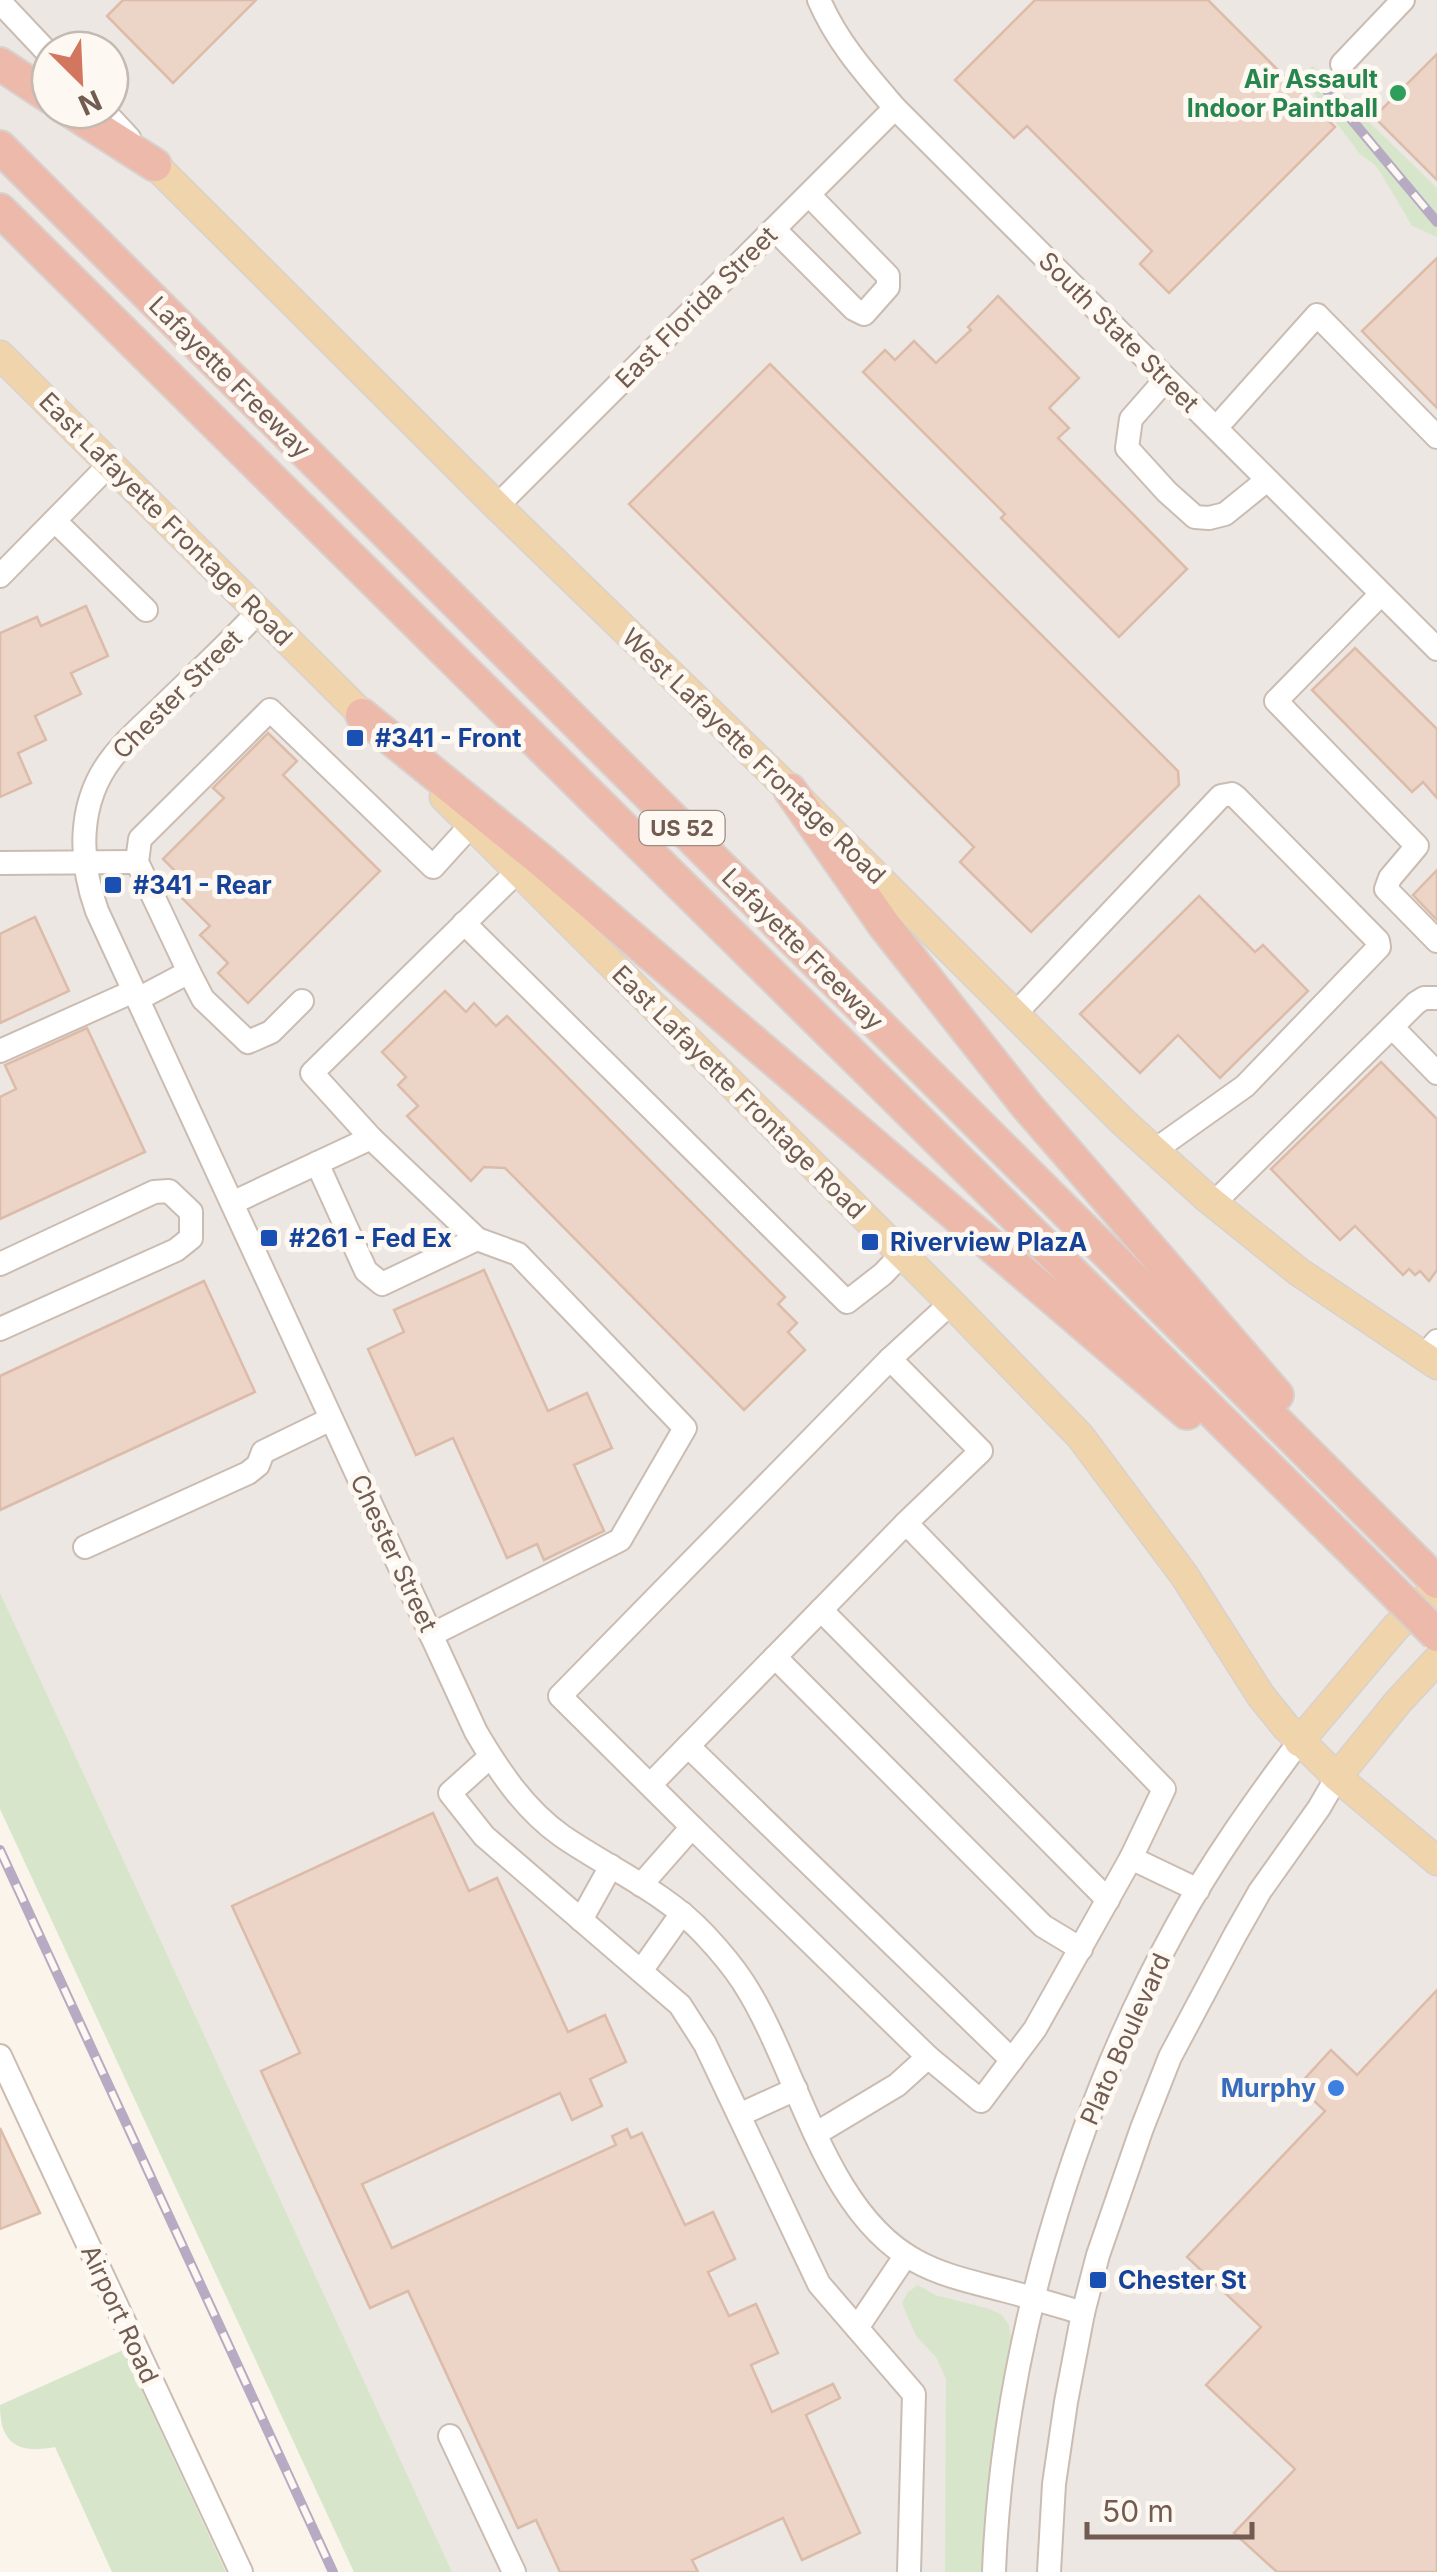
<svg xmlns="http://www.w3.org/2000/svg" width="1437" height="2572" viewBox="0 0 1437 2572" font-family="Inter,sans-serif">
<rect width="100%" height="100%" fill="#faf4eb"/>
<path fill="#ece7e3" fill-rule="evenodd" d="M0 0H1437V2572H393L0 1751ZM50 50H110V110H50Z"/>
<g fill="#d7e6ca">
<path d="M1313 66C1326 80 1358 105 1366 119L1437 188V237L1412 226 1382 175 1374 164 1360 154 1303 79V74Z"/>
<polygon points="0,1593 452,2572 354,2572 0,1809"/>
<polygon points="918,2285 935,2295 990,2309 1002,2315 1009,2325 1012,2343 993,2455 984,2572 945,2572 946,2379 936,2357 916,2336 902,2303 908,2292"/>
<path d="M123 2350 226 2572H112L55 2447C19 2454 0 2445 0 2405Z"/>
</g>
<g fill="#ecd4c6" stroke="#dcbba8" stroke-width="2.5">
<polygon points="123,0 256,0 173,83 107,16"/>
<polygon points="1035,0 1208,0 1335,127 1169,293 1140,264 1152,251 1027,126 1014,138 955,80"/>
<polygon points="1437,54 1437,180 1374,117"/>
<polygon points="1437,258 1437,408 1362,331"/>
<polygon points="998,296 1079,378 1049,408 1069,428 1058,438 1187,569 1119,637 1001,518 1005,514 863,372 885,350 895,360 914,341 936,363 971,330 968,327"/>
<polygon points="770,364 1178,771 1179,785 1031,932 960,862 974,847 629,504"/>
<polygon points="86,606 108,656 71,673 81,694 35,716 46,740 18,753 31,783 0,797 0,633 37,617 41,626"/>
<polygon points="1355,648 1437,729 1437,798 1423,782 1412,792 1312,690"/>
<polygon points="268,733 297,761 283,775 380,871 248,1003 218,973 228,963 200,935 210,926 181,897 191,887 163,859 224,798 213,788"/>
<polygon points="1437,870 1437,920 1413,895"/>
<polygon points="1199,896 1255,952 1263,945 1308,991 1220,1078 1178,1035 1140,1073 1080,1014"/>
<polygon points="35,917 69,991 0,1023 0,934"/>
<polygon points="445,991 466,1012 474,1003 496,1026 507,1016 785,1297 778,1304 797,1323 788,1332 805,1350 744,1410 505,1168 484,1167 471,1181 407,1116 418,1106 398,1085 406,1077 382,1052"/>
<polygon points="87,1028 145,1152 0,1219 0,1097 16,1089 5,1065"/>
<polygon points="1381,1062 1437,1119 1437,1270 1429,1281 1420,1271 1415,1275 1409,1269 1403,1275 1355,1226 1340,1240 1271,1169"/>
<polygon points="484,1270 548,1411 587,1393 612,1448 574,1465 604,1531 544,1560 537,1544 507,1558 453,1438 416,1455 368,1349 404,1332 394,1310"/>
<polygon points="204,1281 255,1392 0,1510 0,1376"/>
<polygon points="433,1813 469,1891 497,1878 568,2032 605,2015 626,2062 590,2079 602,2106 572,2120 560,2093 362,2184 392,2248 616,2145 612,2136 627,2129 631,2138 642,2133 685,2225 713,2212 735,2259 708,2272 729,2316 756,2304 778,2353 751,2365 772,2412 833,2384 840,2398 806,2415 860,2533 802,2560 783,2518 692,2560 698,2572 560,2572 536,2520 518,2528 408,2291 370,2308 261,2071 300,2053 232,1906"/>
<polygon points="1437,1990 1437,2572 1277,2572 1234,2533 1295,2469 1206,2385 1261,2327 1187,2257 1325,2111 1298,2086 1331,2050 1357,2075"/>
<polygon points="0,2128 40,2213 0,2229"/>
</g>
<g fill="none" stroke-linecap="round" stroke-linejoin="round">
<g stroke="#cbbcb2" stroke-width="26">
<g id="minor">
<path d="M819 0C837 42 865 73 895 108L1437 649"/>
<polyline points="0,2 50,55"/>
<polyline points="1342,64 1403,0"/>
<polyline points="103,110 129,138"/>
<polyline points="774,229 854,309 864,314 888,287 888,276 809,195"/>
<polyline points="1166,379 1131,419 1127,448 1167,492 1195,517 1209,518 1225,514 1267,480"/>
<polyline points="1216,428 1317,315 1437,437"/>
<polyline points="497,506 895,108"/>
<polyline points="55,521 146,610"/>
<polyline points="0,576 110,464"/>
<polyline points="1381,594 1276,701 1417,846 1390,878 1386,889 1437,941"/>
<path d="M259 611C229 643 197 673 166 703 148 721 127 738 112 758 77 803 79 861 97 911L476 1732C499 1771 524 1809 562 1836 610 1869 665 1892 705 1935 719 1950 732 1965 743 1982 798 2066 823 2211 916 2261 943 2276 973 2282 1003 2290 1030 2297 1056 2305 1083 2313"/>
<polyline points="0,863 137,862"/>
<polyline points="464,923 847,1302 883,1274 902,1254"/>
<polyline points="189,972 137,862 140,839 270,710 433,867 471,825"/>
<polyline points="138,999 189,972 203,999 248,1042 271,1032 302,1001"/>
<polyline points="1015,1014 1221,796 1232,794 1236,797 1378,941 1379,947 1245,1086 1155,1150"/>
<polyline points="1392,1027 1437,1073"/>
<polyline points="0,1051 134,991"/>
<polyline points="371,1138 477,1239 518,1254 685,1428 620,1540 431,1635"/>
<polyline points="317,1163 366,1271 382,1284 477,1239"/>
<polyline points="232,1203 371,1138 312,1073 530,859"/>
<polyline points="1214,1203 1416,1003 1424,998 1437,998"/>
<polyline points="0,1264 154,1192 169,1191 191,1212 191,1238 176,1250 0,1329"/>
<polyline points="1424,1356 1437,1341"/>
<polyline points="890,1359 951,1303"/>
<polyline points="85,1547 248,1473 258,1465 263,1452 331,1419"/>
<polyline points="821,1610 1108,1900"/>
<polyline points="775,1657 1043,1926 1081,1949"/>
<polyline points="688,1746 1012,2060"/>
<polyline points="490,1757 450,1793 484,1836 680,2005 705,2044 819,2284 914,2394 909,2572"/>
<polyline points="650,1785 906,1523"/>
<polyline points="692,1827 560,1696 890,1359 981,1451 906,1523 1164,1789 1131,1858 1198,1890"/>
<polyline points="641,1885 692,1827 928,2057"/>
<polyline points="581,1920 611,1866"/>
<polyline points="641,1971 682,1913"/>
<polyline points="0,2056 241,2572"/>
<polyline points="739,2115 796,2089"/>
<polyline points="817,2133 897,2085 928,2057 981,2101 1035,2029 1131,1858"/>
<polyline points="857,2328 906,2255"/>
<polyline points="450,2436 514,2572"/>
<path d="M994 2572C1002 2355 1072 2115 1177 1925 1212 1861 1255 1801 1299 1742"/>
<polyline points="1049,2572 1054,2484 1066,2402 1083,2313 1098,2255 1142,2128 1170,2057 1235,1935 1260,1891 1319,1808 1337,1777"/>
</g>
</g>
<g stroke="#d8d1ce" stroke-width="31">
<g id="major">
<polyline points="155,165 497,506 790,790 1123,1122 1207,1198 1299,1272 1437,1365"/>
<polyline points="0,355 375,727"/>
<polyline points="444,797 951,1303 1080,1436 1184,1575 1261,1696 1286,1727 1337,1777 1437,1861"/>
<polyline points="1299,1742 1396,1627 1437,1588"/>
<polyline points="1337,1777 1398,1702 1437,1660"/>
</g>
</g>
<g stroke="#d8d1ce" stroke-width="36">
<g id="highway">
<polyline points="0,64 50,97"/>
<polyline points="69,110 155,165"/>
<polyline points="0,147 1437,1582"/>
<polyline points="0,210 1357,1555"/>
<polyline points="362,715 542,861 1187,1413"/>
<polyline points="790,790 884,925 1027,1106 1277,1395"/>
</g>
</g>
<use href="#minor" stroke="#fff" stroke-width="22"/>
<use href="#major" stroke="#f0d4ac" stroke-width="28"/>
<use href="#highway" stroke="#ecb9aa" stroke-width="32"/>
<g stroke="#b7aac3" stroke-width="10">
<g id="rail">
<polyline points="1316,77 1437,222"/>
<polyline points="0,1850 333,2572"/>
</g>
</g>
<use href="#rail" stroke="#fdf8f1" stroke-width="6" stroke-dasharray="19" stroke-linecap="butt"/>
<g stroke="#d8d1ce" stroke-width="36" stroke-linecap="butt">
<polyline id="highway-bridge" points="1357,1555 1437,1635"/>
</g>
<use href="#highway-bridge" stroke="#ecb9aa" stroke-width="32"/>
</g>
<circle fill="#2e9e5b" stroke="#fdf8f1" stroke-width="4" cx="1398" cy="93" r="10"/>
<g fill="#1a4fb4" stroke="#fdf8f1" stroke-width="4">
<rect x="345" y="728" width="20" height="20" rx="5"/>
<rect x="103" y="875" width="20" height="20" rx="5"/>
<rect x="259" y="1228" width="20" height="20" rx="5"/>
<rect x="860" y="1232" width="20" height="20" rx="5"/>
<rect x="1088" y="2270" width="20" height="20" rx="5"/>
</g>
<circle fill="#3f7fe0" stroke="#fdf8f1" stroke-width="4" cx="1336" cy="2088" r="10"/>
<g text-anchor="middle" stroke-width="10" stroke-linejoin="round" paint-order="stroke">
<rect fill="#fdf8f1" stroke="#9c8b81" stroke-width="2.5" x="639.5" y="811" width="85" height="34" rx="8"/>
<g font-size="22" font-weight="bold" fill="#725c51">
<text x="682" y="836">US 52</text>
</g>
<g font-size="25" font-weight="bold" fill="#27864d" stroke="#fdf8f1" text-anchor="end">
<text x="1378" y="88">Air Assault<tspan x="1378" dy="29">Indoor Paintball</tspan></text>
</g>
<g font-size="25" fill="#725c51" stroke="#fdf8f1">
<text transform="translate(696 307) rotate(-45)" y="9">East Florida Street</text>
<text transform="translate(1119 332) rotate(45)" y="9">South State Street</text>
<text transform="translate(230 377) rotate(45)" y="9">Lafayette Freeway</text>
<text transform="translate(166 519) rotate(45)" y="9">East Lafayette Frontage Road</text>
<text transform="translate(177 694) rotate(-45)" y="9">Chester Street</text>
<text transform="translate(754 756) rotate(44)" y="9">West Lafayette Frontage Road</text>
<text transform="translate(803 949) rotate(45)" y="9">Lafayette Freeway</text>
<text transform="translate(739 1092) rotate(45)" y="9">East Lafayette Frontage Road</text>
<text transform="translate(394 1553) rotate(65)" y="9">Chester Street</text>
<text transform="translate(1125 2039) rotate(-66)" y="9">Plato Boulevard</text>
<text transform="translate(120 2314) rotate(65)" y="9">Airport Road</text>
</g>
<g font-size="25" font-weight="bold" fill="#164399" stroke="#fdf8f1" text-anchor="start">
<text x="375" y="747">#341 - Front</text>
<text x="133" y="894">#341 - Rear</text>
<text x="289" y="1247">#261 - Fed Ex</text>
<text x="890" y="1251">Riverview PlazA</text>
<text x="1118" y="2289">Chester St</text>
</g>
<g font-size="25" font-weight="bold" fill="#366cbe" stroke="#fdf8f1" text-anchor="end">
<text x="1316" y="2097">Murphy</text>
</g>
</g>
<g transform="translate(80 80) rotate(156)"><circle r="48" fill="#fdf8f1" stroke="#c5bab1" stroke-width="2.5"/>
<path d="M0-8L18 38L0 25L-18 38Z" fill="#d37660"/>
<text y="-15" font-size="28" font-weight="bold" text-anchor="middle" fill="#725c51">N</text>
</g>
<path d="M1087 2522v15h165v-15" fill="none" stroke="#725c51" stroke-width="5"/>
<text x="1102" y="2522" font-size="30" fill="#725c51" stroke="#fdf8f1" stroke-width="8" paint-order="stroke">50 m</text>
</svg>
